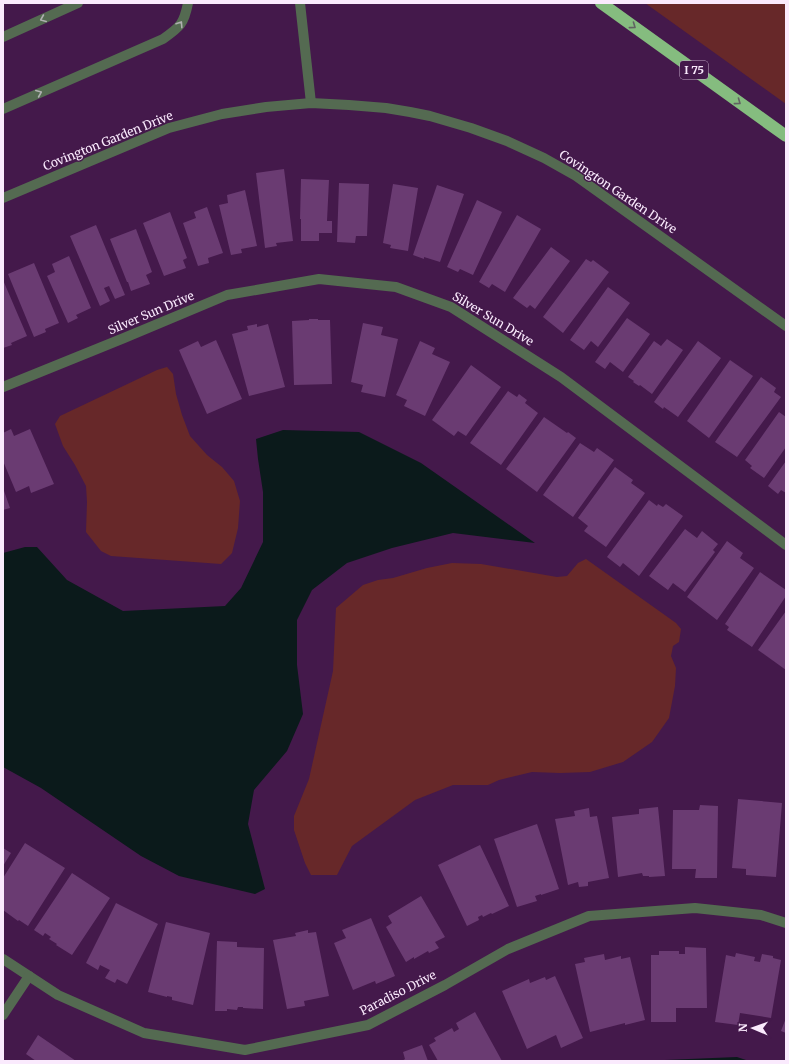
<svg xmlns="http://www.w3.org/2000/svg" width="789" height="1064" viewBox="0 0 789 1064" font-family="Merriweather,serif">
<rect width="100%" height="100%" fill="#44194b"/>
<g fill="#672829">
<polygon points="645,3 786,3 786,104"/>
<polygon points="167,367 173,374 176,394 182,415 190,436 207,455 222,467 234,481 240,501 238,528 232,553 221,564 111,556 101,551 86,532 87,502 86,486 75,465 63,446 55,424 60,416 157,370"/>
<polygon points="586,559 676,623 681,629 679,642 673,646 671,656 676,668 675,686 669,718 652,742 623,762 590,772 560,773 532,772 499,780 488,785 453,785 415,800 352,846 337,875 311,875 305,863 294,830 294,816 309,779 333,671 336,608 363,585 378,580 393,578 427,568 452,563 481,564 557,577 567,576 578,563"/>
</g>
<g fill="#0b1a1b">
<polygon points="283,430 359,432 421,463 535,543 453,533 392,548 347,563 312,590 297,620 297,665 303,714 287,751 254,790 248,824 265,889 255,894 179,876 141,856 41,788 3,767 3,553 25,547 37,547 67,580 123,611 225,606 241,588 263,542 263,492 258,459 256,439"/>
<polygon points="737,1057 749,1061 641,1061"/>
</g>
<g fill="#6a3b72">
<polygon points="284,169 293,241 276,243 277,246 265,248 256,173"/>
<polygon points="301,179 329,180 327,221 332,221 332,233 319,233 319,241 301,241 301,219 300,219"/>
<polygon points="339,183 369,184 367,236 356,236 355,243 337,242"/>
<polygon points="393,184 418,188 408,251 390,248 391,245 383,243"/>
<polygon points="437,185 464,194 440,262 424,257 424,259 413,255"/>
<polygon points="245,190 257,246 241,249 242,253 231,255 219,205 228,203 227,195"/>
<polygon points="477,200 502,212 473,275 460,269 458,272 447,267"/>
<polygon points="207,207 223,253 208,258 209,263 198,266 183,223 196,218 194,212"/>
<polygon points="170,212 187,258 183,260 186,268 164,276 143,223"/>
<polygon points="517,215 541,229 505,292 492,284 489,288 479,282"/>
<polygon points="96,225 125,295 115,299 109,286 104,288 110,301 100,306 70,236"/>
<polygon points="136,229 152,272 146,275 150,284 131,291 128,282 127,282 110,239"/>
<polygon points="551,247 570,261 535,309 530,305 527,308 513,298"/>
<polygon points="69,256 91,308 76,315 78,318 68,323 47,276 55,272 52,264"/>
<polygon points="586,259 591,262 593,260 609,272 563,333 543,317"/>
<polygon points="34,263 59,323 45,329 46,332 34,337 8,274"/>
<polygon points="3,280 27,336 11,343 12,345 3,348"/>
<polygon points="608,287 630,303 598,347 591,341 584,350 570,340"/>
<polygon points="627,318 650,334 623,372 610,362 605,369 595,362"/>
<polygon points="309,319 318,319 318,320 330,320 332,384 294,385 292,321 309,320"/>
<polygon points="363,323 383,327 381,335 398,339 385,397 361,392 363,385 351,382"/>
<polygon points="257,324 257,327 268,324 285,387 249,396 232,334 248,330 247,326"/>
<polygon points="667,339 683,350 652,394 640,385 639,386 633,382 634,381 628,377 654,341 661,346"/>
<polygon points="216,340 242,399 207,414 179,350 198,341 201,347"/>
<polygon points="420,341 435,348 432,354 450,362 425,416 404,406 407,400 396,395"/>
<polygon points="698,341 721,358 678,417 664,407 663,409 654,402"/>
<polygon points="730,360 753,376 709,438 687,421"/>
<polygon points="471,365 501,387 466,436 458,431 454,436 432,420"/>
<polygon points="761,377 776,388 774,392 781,397 737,457 715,442"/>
<polygon points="508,391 517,397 519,394 527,400 525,403 538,413 501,465 470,443"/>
<polygon points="779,412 786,417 786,447 764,478 750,468 752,466 745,460"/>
<polygon points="544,417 567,433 568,432 576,438 537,492 506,469"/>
<polygon points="11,429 14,436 30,429 54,484 31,493 29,486 16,492 3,461 3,433"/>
<polygon points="580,443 594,452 597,448 614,460 573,517 543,495"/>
<polygon points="786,461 786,493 781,490 778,494 768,486"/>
<polygon points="615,467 633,480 631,483 645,493 606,547 584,531 588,526 578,518"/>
<polygon points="3,488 10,508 3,510"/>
<polygon points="649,500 657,506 658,504 663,507 666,504 683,516 639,576 623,563 620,567 607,557"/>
<polygon points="685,529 697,538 702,531 718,544 713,550 715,552 685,592 673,583 668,590 649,576"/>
<polygon points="727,541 743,553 740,558 754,568 717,620 687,597"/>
<polygon points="760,572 786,590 786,596 752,647 727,630 729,627 725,624"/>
<polygon points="786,611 786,670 758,650"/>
<polygon points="738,799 782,803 776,877 746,875 746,869 732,868"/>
<polygon points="700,805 718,806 717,878 695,878 696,869 672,869 673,810 699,810"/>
<polygon points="658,807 665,876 649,877 649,876 643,876 642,873 618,877 612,817 639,814 639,809"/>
<polygon points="589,808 590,817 597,816 609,878 588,882 588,886 579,887 578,882 568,885 555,819 575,816 574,811"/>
<polygon points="537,824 559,889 541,895 541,894 535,896 537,901 517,907 494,839"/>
<polygon points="25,843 65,868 28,926 19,920 18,921 3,910 3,878"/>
<polygon points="480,845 509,906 492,914 491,913 483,917 482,915 478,917 479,920 467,926 438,865"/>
<polygon points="3,848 11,853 3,866"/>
<polygon points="72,873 110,898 72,955 56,945 57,944 49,939 51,937 45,933 43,936 34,930"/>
<polygon points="421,896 445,937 435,942 439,948 429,953 428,951 414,959 414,957 406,962 386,927 392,923 388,916"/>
<polygon points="116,903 158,924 127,984 117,979 115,983 105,978 110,970 100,965 98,970 86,963"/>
<polygon points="371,918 395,976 376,984 375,981 353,990 334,943 346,938 342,930"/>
<polygon points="166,922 210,933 193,1005 172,1000 172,997 167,996 167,997 148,992"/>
<polygon points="308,930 308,933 316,932 329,996 304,1001 305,1006 287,1009 273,940 296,936 295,933"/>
<polygon points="217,941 237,942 237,947 264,948 263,1009 243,1008 243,1007 238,1007 237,1010 227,1009 227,1011 215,1011"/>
<polygon points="685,947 706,948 707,1008 676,1008 676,1022 651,1022 651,955 659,955 659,951 679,951 679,954 685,954"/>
<polygon points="736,953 755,957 754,961 760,962 762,954 773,956 773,958 781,960 771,1018 740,1013 738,1025 715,1022 726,955 735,957"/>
<polygon points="604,954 605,960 621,956 621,959 630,957 645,1020 625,1025 625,1023 590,1032 575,964 585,962 584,958"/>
<polygon points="555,976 583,1038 561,1048 556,1035 527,1049 502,991 529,979 530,983 545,977 546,980"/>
<polygon points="475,1012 502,1061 438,1061 429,1045 436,1041 434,1038 452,1028 454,1032 459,1029 456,1023"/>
<polygon points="786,1018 786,1033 781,1031"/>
<polygon points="38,1035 76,1061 36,1061 26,1054"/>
<polygon points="422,1045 428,1061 402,1061 405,1059 403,1052"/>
</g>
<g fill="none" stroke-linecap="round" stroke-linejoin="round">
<g stroke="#546a51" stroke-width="10">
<polyline points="300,3 311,103"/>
<polyline points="3,37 78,3"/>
<path d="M3 109 163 39C180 27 184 24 188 3"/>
</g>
<g stroke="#546a51" stroke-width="10">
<polyline points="3,198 169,128 222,114 266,107 311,103 349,105 386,108 410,112 430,116 471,128 507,141 544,158 576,176 786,326"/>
<polyline points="3,387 124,338 227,295 319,279 396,287 451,307 561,377 786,545"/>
<polyline points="3,959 58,995 144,1033 245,1050 368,1025 445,985 508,949 589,916 695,908 761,915 786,923"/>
<polyline points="3,1015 29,976"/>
</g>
<polyline stroke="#85bc7f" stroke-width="12" points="601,3 786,136"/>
</g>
<defs><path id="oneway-chevron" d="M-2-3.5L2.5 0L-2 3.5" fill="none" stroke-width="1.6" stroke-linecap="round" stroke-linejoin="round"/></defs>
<g stroke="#afb0b0">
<use href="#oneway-chevron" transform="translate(43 19) rotate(157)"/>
<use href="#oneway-chevron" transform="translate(180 24) rotate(-57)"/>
<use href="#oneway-chevron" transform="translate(39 93) rotate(-23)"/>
</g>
<g stroke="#616262">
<use href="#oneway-chevron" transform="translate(633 26) rotate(36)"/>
<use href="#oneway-chevron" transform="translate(738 102) rotate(36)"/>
</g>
<g text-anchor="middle" stroke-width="3" stroke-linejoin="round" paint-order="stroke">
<rect fill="#44194b" stroke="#c3abc8" stroke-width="1" x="680" y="61" width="28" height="18" rx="3"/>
<g font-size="11" font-weight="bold" fill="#faeafd">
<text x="694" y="74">I 75</text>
</g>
<g font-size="12" fill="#faeafd" stroke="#44194b">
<text transform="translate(108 141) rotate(-22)" y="4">Covington Garden Drive</text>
<text transform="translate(618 192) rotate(34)" y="4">Covington Garden Drive</text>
<text transform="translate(151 313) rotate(-23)" y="4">Silver Sun Drive</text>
<text transform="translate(493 319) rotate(31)" y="4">Silver Sun Drive</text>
<text transform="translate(398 993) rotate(-27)" y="4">Paradiso Drive</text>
</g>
</g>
<rect width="789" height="1064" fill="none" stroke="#faeafd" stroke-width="8"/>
<g transform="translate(753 1028) rotate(272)" stroke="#44194b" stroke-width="3" paint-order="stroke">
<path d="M0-3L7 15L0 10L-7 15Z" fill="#faeafd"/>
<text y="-6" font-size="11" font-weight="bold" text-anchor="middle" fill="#faeafd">N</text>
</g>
</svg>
